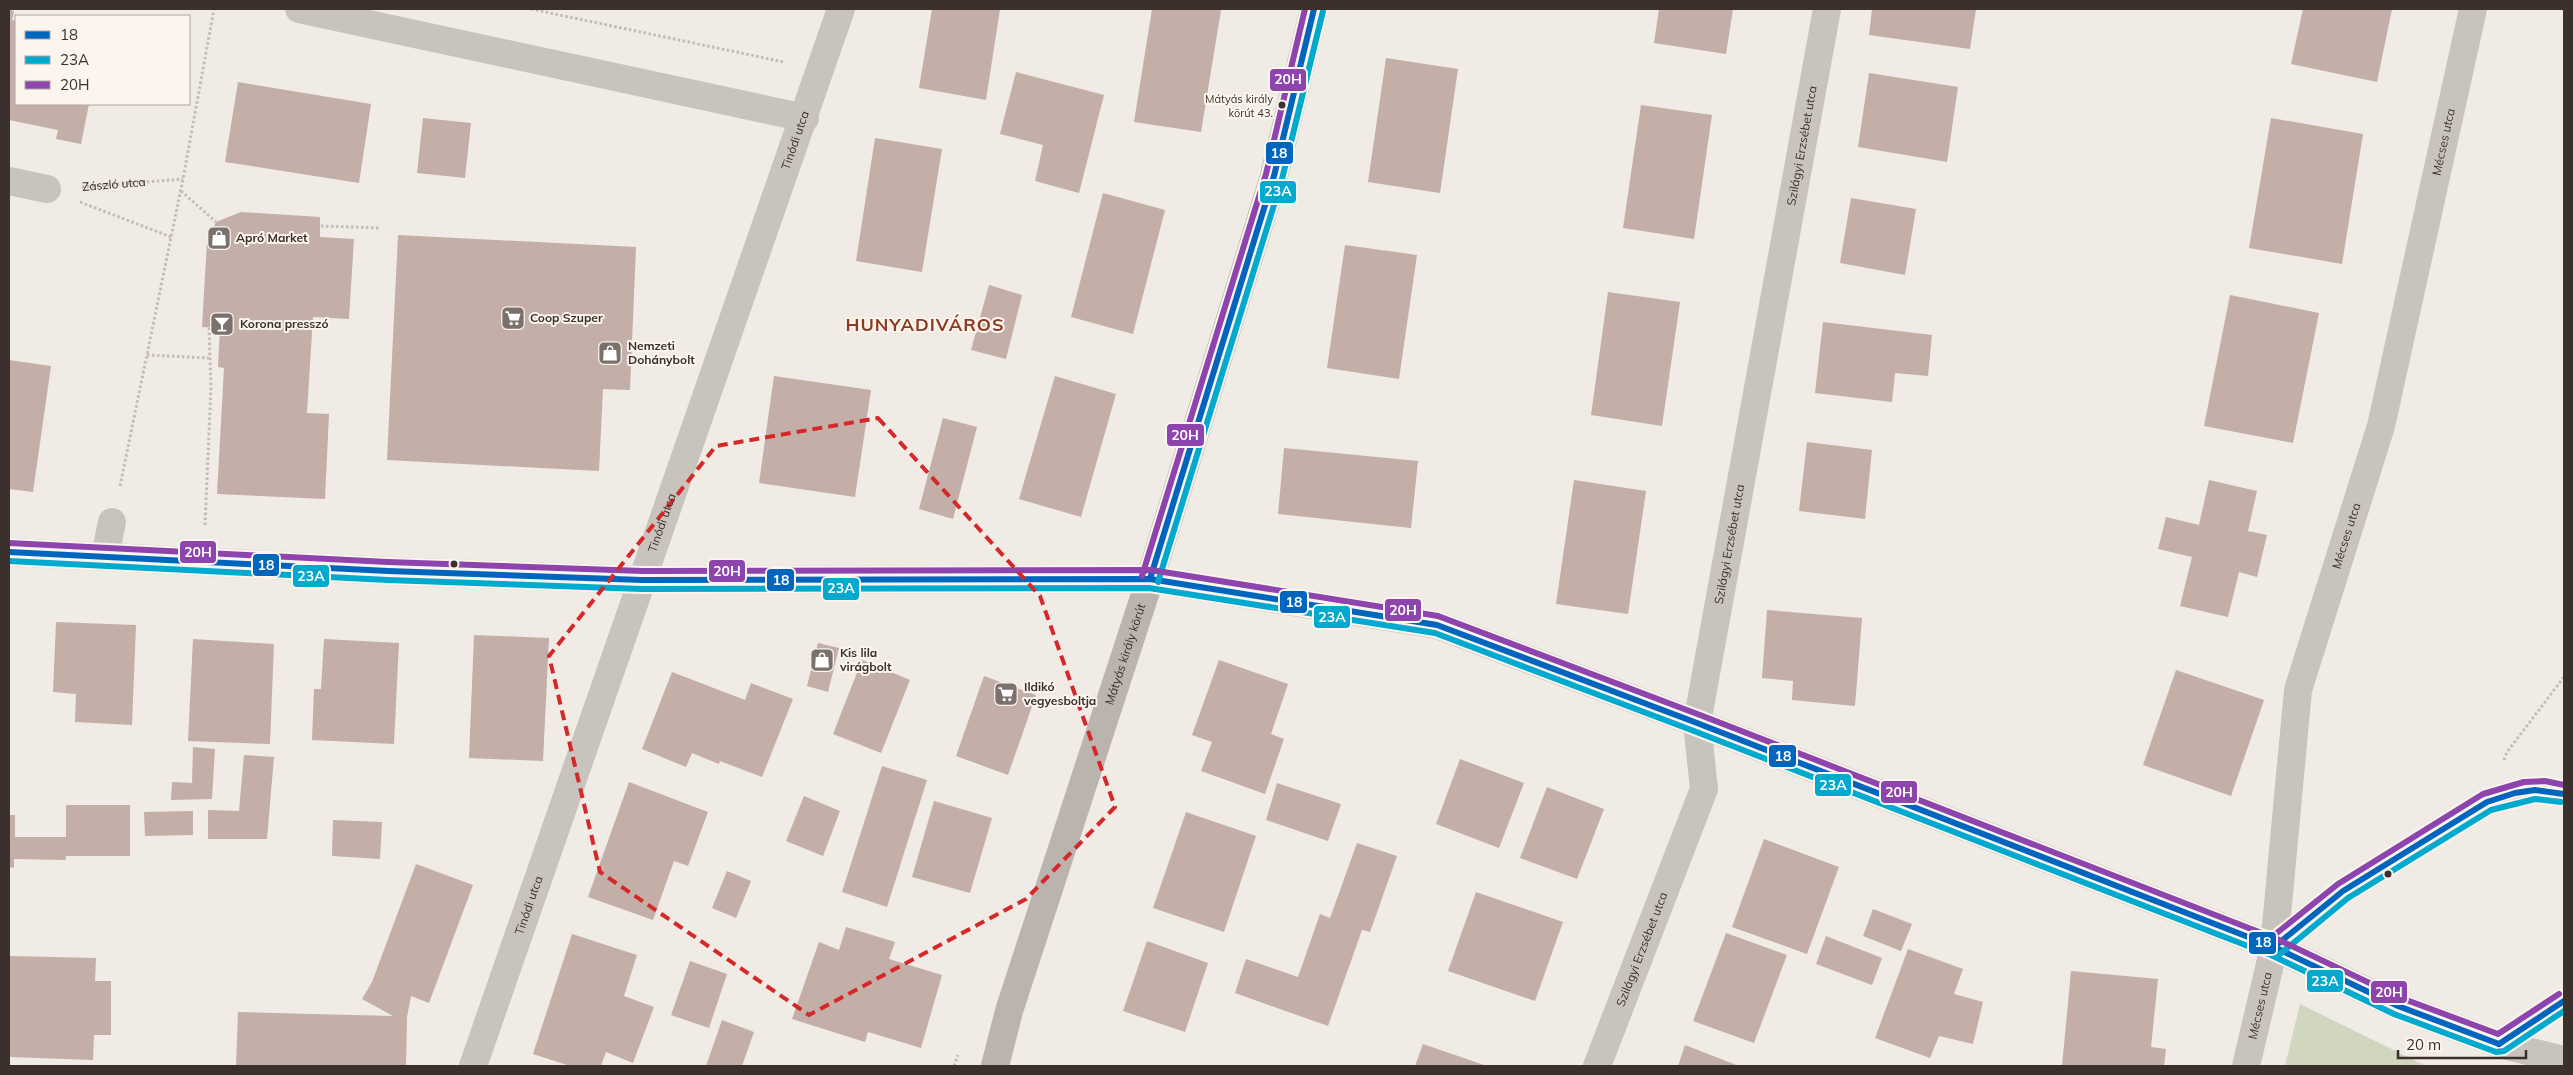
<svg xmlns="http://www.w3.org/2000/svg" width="2573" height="1075" viewBox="0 0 2573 1075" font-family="Mulish,sans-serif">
<rect width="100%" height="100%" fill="#f0ebe5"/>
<polygon fill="#d1d6bf" points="2300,1004 2426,1066 2285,1066"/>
<g fill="#c3afa7">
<polygon points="932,9 1000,9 986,100 919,88"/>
<polygon points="1152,9 1221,10 1201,132 1134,122"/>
<polygon points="1659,9 1733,9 1726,54 1654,43"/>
<polygon points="1872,9 1976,9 1970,49 1869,35"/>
<polygon points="2303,9 2392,9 2377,82 2291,64"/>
<polygon points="9,10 14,11 12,20 16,21 16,104 89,104 81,144 56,139 58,130 9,120"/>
<polygon points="1386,58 1458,69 1440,193 1368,182"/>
<polygon points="1016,72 1104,95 1079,193 1035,181 1043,145 1000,134"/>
<polygon points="1869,73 1958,87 1947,162 1858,147"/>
<polygon points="238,82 371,104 359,183 225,162"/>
<polygon points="1641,105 1712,115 1694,239 1623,228"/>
<polygon points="423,118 471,123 465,178 417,173"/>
<polygon points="2271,118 2363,134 2342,264 2249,248"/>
<polygon points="875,138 942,149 922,272 856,261"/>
<polygon points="1103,193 1165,210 1133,334 1071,317"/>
<polygon points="1851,198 1916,209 1905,275 1840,263"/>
<polygon points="241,212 320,217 320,237 354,239 349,319 313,317 307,413 329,414 325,499 217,494 224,368 218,367 220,328 202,327 207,241 216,222"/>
<polygon points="398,235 636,247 630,390 603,389 599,471 387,460"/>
<polygon points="1345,245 1417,255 1399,379 1327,368"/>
<polygon points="989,285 1022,295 1006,359 971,350"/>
<polygon points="1608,292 1680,302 1662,426 1591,415"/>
<polygon points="2230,295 2319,313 2293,443 2204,426"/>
<polygon points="1823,322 1932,335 1928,376 1895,373 1892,402 1815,393"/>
<polygon points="9,360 51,366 33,492 9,489"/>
<polygon points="774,376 871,390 855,497 759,483"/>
<polygon points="1055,376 1116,394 1081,517 1019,499"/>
<polygon points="943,418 977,427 953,519 919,509"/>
<polygon points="1807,442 1872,450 1865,519 1799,511"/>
<polygon points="1284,448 1418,461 1411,528 1278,514"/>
<polygon points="1574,480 1646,491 1628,614 1556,604"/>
<polygon points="2209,480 2257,491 2248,531 2267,535 2257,577 2239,572 2228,617 2180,606 2192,557 2158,549 2166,517 2199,525"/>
<polygon points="1767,610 1862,618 1855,706 1792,700 1793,681 1762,678"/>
<polygon points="56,622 136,625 132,725 75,722 76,694 53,692"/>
<polygon points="474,635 549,638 543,761 469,758"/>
<polygon points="193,639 274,644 270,744 188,741"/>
<polygon points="324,639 399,643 394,744 312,740 314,689 321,689"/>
<polygon points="818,643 839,648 828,692 807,686"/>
<polygon points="862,660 910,680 881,753 833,734"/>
<polygon points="1219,660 1288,684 1271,734 1284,739 1265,794 1201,771 1212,742 1192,735"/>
<polygon points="2176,670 2264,700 2231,796 2143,765"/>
<polygon points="672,672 745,700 751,683 793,699 762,777 720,761 719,764 692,753 686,767 642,749"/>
<polygon points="984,676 1036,695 1008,775 956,756"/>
<polygon points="193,747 215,749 212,799 171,800 172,782 192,783"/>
<polygon points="244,755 274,757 267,839 208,839 208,810 239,811"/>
<polygon points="1460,759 1524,783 1499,848 1436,824"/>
<polygon points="882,766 927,780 887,907 842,892"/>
<polygon points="629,782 708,812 688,866 674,861 653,920 588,897"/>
<polygon points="1277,783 1341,804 1328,841 1266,820"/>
<polygon points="1547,787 1604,809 1577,879 1520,858"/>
<polygon points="804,796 840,811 823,856 786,841"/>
<polygon points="934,801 992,818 970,893 912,877"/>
<polygon points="66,805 130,805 130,856 66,856 66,860 14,859 14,868 9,867 9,815 15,815 15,837 66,837"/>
<polygon points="193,811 193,835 145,836 144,812"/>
<polygon points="1186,812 1256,836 1224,932 1153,908"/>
<polygon points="333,820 382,822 380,859 332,856"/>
<polygon points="1764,839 1839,867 1807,954 1732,927"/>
<polygon points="1357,843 1397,856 1370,932 1362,930 1328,1026 1235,993 1246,959 1298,977 1320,914 1330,918"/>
<polygon points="416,864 473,885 429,1003 411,996 407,1017 406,1066 236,1066 238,1012 393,1016 362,999 372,982"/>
<polygon points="727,871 751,881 736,918 712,908"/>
<polygon points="1476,892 1563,922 1535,1001 1448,971"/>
<polygon points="1873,909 1912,924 1901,951 1863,936"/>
<polygon points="846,927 895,942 889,959 942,975 921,1048 868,1032 865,1042 792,1019 819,942 839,950"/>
<polygon points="1726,933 1787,955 1754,1043 1693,1021"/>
<polygon points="572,934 637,955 624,996 654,1007 633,1063 606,1052 601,1066 570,1066 533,1054"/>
<polygon points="1826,936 1882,958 1872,985 1816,964"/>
<polygon points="1147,941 1208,963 1185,1032 1123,1011"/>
<polygon points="1908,949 1963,969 1954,994 1983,1002 1973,1044 1939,1036 1930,1058 1875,1038"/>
<polygon points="9,956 96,958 95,981 111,981 111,1035 94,1035 93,1060 9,1057"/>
<polygon points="690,961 727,974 709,1028 671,1015"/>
<polygon points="2071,971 2158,979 2151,1047 2166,1049 2164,1066 2062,1066"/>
<polygon points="722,1020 754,1032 742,1066 706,1066"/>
<polygon points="1423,1044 1487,1066 1415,1066"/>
<polygon points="1685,1045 1739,1066 1678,1066"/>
</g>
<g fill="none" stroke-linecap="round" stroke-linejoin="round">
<g stroke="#c2bbb6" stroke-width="3" stroke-dasharray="2.5 2.5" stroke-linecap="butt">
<polyline points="531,9 784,62"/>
<path id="s1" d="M82 187 183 179"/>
<polyline points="181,191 216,222"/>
<polyline points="80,202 171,237"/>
<polyline points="321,226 381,228"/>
<polyline points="147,355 209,358"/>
<polyline points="120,486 183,179 214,9"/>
<polyline points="205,525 211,387 209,327"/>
<polyline points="2504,760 2507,752 2564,677"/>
<polyline points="954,1066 958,1055"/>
</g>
<g stroke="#c9c3be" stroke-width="21">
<path d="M2274 947 2343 891 2487 802C2511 793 2539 784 2564 794"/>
<polyline points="2499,1044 2564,1001"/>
</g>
<g stroke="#c9c3be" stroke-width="28">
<polyline points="299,9 805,118"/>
<polyline points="9,181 47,189"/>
<polyline points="9,552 388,571 642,580 1150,579 1437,625 1697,723 2274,947 2398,1006 2499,1044 2564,1060"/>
<polyline points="105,557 112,522"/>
<path id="s2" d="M473 1066 841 9"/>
<path id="s3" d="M1597 1066 1704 789 1697 723 1827 9"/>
<path id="s4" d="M2246 1066 2274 947 2298 690 2381 426 2473 9"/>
</g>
<path stroke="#bab3ae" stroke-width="28" id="s5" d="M995 1066 1009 1011 1150 579 1274 176 1314 9"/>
<g stroke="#fbf5ee" stroke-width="10">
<g id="bus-1">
<polyline points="9,552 388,571 642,580 1150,579 1437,625 1697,723 2274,947 2398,1006 2499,1044"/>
<polyline points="1150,579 1274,176 1314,9"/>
<polyline points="2274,947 2343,891 2487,802 2515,793 2535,790 2564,794"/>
<polyline points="2499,1044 2564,1001"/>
</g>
</g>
<g stroke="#fbf5ee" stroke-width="10">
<g id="bus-2">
<polyline points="9,561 388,580 642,589 1149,588 1435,633 1694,731 2271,955 2394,1014 2496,1052 2504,1051 2564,1011"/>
<polyline points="1158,582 1282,179 1323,11"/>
<polyline points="2280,954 2348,898 2491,810 2535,799 2561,802"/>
</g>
</g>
<g stroke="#fbf5ee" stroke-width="10">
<g id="bus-3">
<polyline points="9,543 388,562 642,571 1151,570 1438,616 1700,715 2277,939 2401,998 2498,1034 2559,994"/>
<polyline points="1142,576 1266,174 1305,9"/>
<polyline points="2268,940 2338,884 2483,794 2524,782 2545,781 2564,785"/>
</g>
</g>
<use href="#bus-1" stroke="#0065bd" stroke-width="6"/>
<use href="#bus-2" stroke="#00a9ce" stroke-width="6"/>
<use href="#bus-3" stroke="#8e44ad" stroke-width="6"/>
</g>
<path fill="none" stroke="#d62828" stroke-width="4" stroke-dasharray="10 6" stroke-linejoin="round" d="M878 418 1040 596 1115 807 1026 899 809 1015 600 872 549 656 716 446Z"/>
<defs>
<g id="shop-square" transform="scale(1.25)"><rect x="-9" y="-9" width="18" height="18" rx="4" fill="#7a716c" stroke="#fbf5ee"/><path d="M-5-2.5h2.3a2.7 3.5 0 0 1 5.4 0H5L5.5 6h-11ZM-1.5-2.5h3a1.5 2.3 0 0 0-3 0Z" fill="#fff"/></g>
<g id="supermarket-square" transform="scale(1.25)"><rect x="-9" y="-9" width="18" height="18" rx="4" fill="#7a716c" stroke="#fbf5ee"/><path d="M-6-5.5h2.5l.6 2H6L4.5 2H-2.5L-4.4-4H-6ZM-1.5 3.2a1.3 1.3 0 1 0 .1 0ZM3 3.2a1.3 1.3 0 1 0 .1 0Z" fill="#fff"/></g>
<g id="bar-square" transform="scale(1.25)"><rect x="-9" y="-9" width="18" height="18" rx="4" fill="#7a716c" stroke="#fbf5ee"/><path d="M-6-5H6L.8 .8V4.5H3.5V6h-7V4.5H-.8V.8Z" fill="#fff"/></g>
</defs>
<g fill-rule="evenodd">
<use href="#shop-square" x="219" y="238"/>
<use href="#supermarket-square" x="513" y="318"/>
<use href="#bar-square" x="222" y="324"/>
<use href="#shop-square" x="610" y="353"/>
<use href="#shop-square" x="822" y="660"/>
<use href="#supermarket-square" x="1006" y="694"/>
</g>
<g fill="#3b302b" stroke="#fbf5ee" stroke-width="2">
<circle cx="1282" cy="105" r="4.5"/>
<circle cx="454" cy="564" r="4.5"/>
<circle cx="2388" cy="874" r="4.5"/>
</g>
<g text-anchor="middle" stroke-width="4" stroke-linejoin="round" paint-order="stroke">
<g font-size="11" fill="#3b302b" stroke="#fbf5ee" text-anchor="end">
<text x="1273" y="103">Mátyás király<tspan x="1273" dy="14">körút 43.</tspan></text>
</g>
<g font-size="12" fill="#3b302b" stroke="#fbf5ee">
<text dy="4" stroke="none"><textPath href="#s2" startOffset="980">Tinódi utca</textPath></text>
<text dy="4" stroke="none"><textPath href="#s4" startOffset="948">Mécses utca</textPath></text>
<text dy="4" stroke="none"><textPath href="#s3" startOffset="950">Szilágyi Erzsébet utca</textPath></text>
<text dy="4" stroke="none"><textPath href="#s1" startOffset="32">Zászló utca</textPath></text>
<text dy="4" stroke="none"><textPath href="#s2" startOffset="575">Tinódi utca</textPath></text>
<text dy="4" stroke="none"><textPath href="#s4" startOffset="542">Mécses utca</textPath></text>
<text dy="4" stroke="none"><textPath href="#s3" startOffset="545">Szilágyi Erzsébet utca</textPath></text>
<text dy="4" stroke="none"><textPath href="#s5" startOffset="432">Mátyás király körút</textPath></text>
<text dy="4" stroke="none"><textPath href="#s2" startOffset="170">Tinódi utca</textPath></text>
<text dy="4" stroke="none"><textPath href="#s3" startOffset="125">Szilágyi Erzsébet utca</textPath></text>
<text dy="4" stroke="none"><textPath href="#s4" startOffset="62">Mécses utca</textPath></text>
</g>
<g font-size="12" font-weight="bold" fill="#3b302b" stroke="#fbf5ee" text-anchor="start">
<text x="236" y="242">Apró Market</text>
<text x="530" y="322">Coop Szuper</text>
<text x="240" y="328">Korona presszó</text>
<text x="628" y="350">Nemzeti<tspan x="628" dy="14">Dohánybolt</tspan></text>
<text x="840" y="657">Kis lila<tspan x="840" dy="14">virágbolt</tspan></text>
<text x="1024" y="691">Ildikó<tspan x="1024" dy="14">vegyesboltja</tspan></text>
</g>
<g font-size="18" font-weight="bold" letter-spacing="1" fill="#8c3b22" stroke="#fbf5ee">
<text x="925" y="331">HUNYADIVÁROS</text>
</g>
</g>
<g stroke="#fbf5ee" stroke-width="2">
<rect x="1269" y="68" width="38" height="24" rx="5" fill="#8e44ad"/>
<rect x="1265" y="141" width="29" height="24" rx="5" fill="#0065bd"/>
<rect x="1259" y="180" width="38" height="24" rx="5" fill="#00a9ce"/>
<rect x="1166" y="423" width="39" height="24" rx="5" fill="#8e44ad"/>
<rect x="179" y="540" width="38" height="24" rx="5" fill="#8e44ad"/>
<rect x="252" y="553" width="28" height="24" rx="5" fill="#0065bd"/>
<rect x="708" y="559" width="38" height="24" rx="5" fill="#8e44ad"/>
<rect x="292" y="564" width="38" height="24" rx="5" fill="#00a9ce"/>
<rect x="766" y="568" width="29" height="24" rx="5" fill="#0065bd"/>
<rect x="822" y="577" width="38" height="24" rx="5" fill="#00a9ce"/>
<rect x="1279" y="590" width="29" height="24" rx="5" fill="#0065bd"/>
<rect x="1384" y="598" width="38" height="24" rx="5" fill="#8e44ad"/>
<rect x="1313" y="605" width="38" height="24" rx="5" fill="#00a9ce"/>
<rect x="1768" y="744" width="29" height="24" rx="5" fill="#0065bd"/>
<rect x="1814" y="773" width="38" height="24" rx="5" fill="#00a9ce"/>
<rect x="1880" y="780" width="38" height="24" rx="5" fill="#8e44ad"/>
<rect x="2248" y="931" width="29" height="24" rx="5" fill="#0065bd"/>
<rect x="2306" y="969" width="38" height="24" rx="5" fill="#00a9ce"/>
<rect x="2370" y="980" width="38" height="24" rx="5" fill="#8e44ad"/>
</g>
<g font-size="14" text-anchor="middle" font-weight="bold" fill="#fff">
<text x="1288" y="84">20H</text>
<text x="1279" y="158">18</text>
<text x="1278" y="196">23A</text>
<text x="1185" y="440">20H</text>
<text x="198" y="557">20H</text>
<text x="266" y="570">18</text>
<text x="727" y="576">20H</text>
<text x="311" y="581">23A</text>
<text x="781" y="585">18</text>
<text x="841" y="593">23A</text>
<text x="1294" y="607">18</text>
<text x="1403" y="615">20H</text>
<text x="1332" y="622">23A</text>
<text x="1783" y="761">18</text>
<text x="1833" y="790">23A</text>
<text x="1899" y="797">20H</text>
<text x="2263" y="947">18</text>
<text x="2325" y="986">23A</text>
<text x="2389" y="997">20H</text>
</g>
<rect width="2573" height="1075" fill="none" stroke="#3b302b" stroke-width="20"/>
<rect x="15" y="15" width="175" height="90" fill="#fbf5ee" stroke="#aea6a0"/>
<rect x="25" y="31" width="25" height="8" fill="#0065bd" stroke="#aea6a0"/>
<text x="60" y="40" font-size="15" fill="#3b302b">18</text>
<rect x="25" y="56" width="25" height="8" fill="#00a9ce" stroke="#aea6a0"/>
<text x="60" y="65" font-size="15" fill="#3b302b">23A</text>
<rect x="25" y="81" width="25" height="8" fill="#8e44ad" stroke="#aea6a0"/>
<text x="60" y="90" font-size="15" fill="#3b302b">20H</text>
<path d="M2398 1050v8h128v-8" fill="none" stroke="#3b302b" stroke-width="2.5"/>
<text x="2406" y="1050" font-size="15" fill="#3b302b" stroke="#fbf5ee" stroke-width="4" paint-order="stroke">20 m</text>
</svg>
